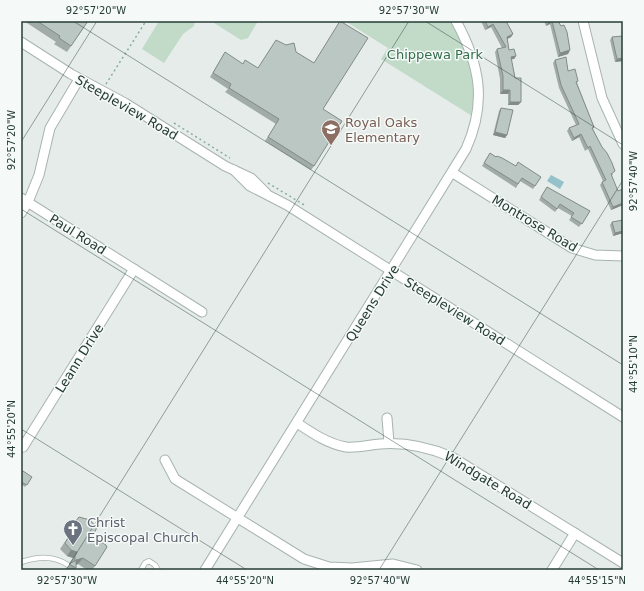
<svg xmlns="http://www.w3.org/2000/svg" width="644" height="591" viewBox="0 0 644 591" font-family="'DejaVu Sans',sans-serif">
<rect width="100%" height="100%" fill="#e5ece9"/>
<g fill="#c1dbc8">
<polygon points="159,21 195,21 194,26 183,34 164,63 142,49"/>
<polygon points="211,21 258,21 248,38 241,40"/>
<polygon points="345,21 456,21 470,48 477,119 381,59 388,48"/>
</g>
<polygon fill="#94c1ca" points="551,175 564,182 560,189 547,181"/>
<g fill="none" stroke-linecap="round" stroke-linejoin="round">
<g stroke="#a8b4b0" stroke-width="6">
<g id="service">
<path d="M21 562C38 557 53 555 68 565"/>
<polyline points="141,570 145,563 149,561 155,565 158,570"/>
</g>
</g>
<g stroke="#a8b4b0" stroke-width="11">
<g id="minor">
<polyline points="583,21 602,98 623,144"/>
<polyline points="21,42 71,74 125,103 225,166 251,178 266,193"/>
<polyline points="234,170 250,186 287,205 623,417"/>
<polyline points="453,173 572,248 595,255 623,256"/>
<polyline points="21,198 202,312"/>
<polyline points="21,213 28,202 39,175 50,128 79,79"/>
<polyline points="387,418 389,443"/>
<path d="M297 423C312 433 328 444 346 447 358 448 368 445 380 444 405 442 428 447 452 457L623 563"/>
<polyline points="21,446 23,447 134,269"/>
<polyline points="165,460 175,479 304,559 329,567 352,568 393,564 417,570"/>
<path d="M205 570 466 149C487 102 480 65 456 21"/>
<polyline points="552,570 575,533"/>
</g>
</g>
<g stroke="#89aca2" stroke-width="1.5" stroke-dasharray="2 3" stroke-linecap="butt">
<polyline points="106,84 146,21"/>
<polyline points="174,123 230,158"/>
<polyline points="268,183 306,206"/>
</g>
<use href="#service" stroke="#fff" stroke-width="4.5"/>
<use href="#minor" stroke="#fff" stroke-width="9"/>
</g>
<g fill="#a1aba7">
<polygon points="24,21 88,21 67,52 54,44 56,42"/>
<polygon points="481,21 506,21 513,34 511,37 507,39 509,50 516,56 514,59 511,59 521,102 518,105 508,105 508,94 500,94 500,79 495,52 497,49 502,48 491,27 485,30"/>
<polygon points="544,21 558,21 570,50 568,54 558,57 550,24 546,26"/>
<polygon points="623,36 623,61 615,62 610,40 612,37"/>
<polygon points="296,52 323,109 314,166 311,170 265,141 276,124 225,92 228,89 210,77 222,57 258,68"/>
<polygon points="555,60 568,71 578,81 577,83 594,127 593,129 613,175 611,175 623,205 611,210 600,185 603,181 588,149 585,151 579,137 572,141 567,131 569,128 576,125 559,88 553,63"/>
<polygon points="501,108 507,135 505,138 493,135 499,111"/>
<polygon points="490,153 496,157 541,177 533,189 520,181 516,188 482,166"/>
<polygon points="547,187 590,211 579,227 569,220 572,216 558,208 555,212 539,200"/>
<polygon points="612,222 623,233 613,236 610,225"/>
<polygon points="21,474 32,477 25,487 21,484"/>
<polygon points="79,517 92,536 95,566 92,570 87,570 78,564 76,565 76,568 75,570 65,570 70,564 70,562 73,558 67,556 60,549 73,530 71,528"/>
</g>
<g fill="#838b88">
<polygon points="552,21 550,24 546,26 548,23"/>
<polygon points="493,24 491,27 485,30 488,27"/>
<polygon points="513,34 511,37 504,41 507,37"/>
<polygon points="570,50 568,54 558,57 560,53"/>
<polygon points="516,56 514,59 508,60 511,57"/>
<polygon points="623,58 623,61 615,62 617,59"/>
<polygon points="503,90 510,90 508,94 500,94"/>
<polygon points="510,102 521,102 518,105 508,105"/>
<polygon points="495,132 507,135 505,138 493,135"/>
<polygon points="581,134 579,137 572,141 574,138"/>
<polygon points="623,203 623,205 611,210 613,207"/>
<polygon points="623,231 623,233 613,236 615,233"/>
<polygon points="71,550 77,552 73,558 67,556"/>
<polygon points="83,558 78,564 72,567 76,560"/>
</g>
<g fill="#bbc7c2" stroke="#838b88">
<polygon points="37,21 88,21 71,46 59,38 60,36"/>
<polygon points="340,21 368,38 323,109 342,121 314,166 268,137 279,119 229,88 231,84 213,73 225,52 243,64 245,60 258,68 276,40 286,45 294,43 296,52 314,63"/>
<polygon points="485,21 506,21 513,34 507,37 509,50 514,49 516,56 511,57 515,78 521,78 521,102 510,102 510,90 503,90 503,76 497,49 506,47 493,24 488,27"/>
<polygon points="547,21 558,21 561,26 564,25 567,32 570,50 560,53 552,21 548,23"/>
<polygon points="623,36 623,58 617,59 612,37"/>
<polygon points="566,57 568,71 575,69 578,81 576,82 594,127 592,128 602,147 607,153 612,163 615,171 611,174 618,191 623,189 623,203 613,207 602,182 606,180 590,146 588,148 581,134 574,138 569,128 579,124 561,85 555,60"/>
<polygon points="501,108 513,110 507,135 495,132"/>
<polygon points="490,153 496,157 497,156 502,158 516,166 518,162 541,177 535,186 522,178 518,184 484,163"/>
<polygon points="547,187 590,211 582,224 571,217 574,213 560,204 557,209 541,197"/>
<polygon points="623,220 623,231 615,233 612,222"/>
<polygon points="23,471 32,477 27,485 21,482 21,474"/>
<polygon points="79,517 90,520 97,528 92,536 106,545 107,547 95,566 83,558 76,560 76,568 69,564 75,561 75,556 77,552 71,550 65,543 77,523 75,522"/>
</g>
<path fill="none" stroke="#263c37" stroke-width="1" stroke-opacity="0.45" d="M73 21 623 365M425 21 623 145M21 142 97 21M21 209 599 570M21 429 247 570M66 570 409 21M379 570 623 180"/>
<defs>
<g id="school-pin" transform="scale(1)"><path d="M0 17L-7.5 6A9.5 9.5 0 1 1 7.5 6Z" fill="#8d6e63" stroke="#f5f9f7"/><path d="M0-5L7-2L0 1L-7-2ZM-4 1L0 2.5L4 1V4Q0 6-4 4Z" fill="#fff"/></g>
<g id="church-pin" transform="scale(1)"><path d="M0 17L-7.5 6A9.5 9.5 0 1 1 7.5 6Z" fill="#6b7280" stroke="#f5f9f7"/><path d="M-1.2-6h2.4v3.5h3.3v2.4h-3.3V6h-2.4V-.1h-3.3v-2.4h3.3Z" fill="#fff"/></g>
</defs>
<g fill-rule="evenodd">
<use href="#school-pin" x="331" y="129"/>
<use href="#church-pin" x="73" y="529"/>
</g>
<g text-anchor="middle" stroke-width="3" stroke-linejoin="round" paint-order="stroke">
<g font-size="13" fill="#356e4c" stroke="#f5f9f7">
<text x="435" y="59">Chippewa Park</text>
</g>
<g font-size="13" fill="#263c37" stroke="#f5f9f7">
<text transform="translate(127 107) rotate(30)" y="5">Steepleview Road</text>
<text transform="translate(535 223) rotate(31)" y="5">Montrose Road</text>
<text transform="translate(78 234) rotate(32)" y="5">Paul Road</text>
<text transform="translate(372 303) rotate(-58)" y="5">Queens Drive</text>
<text transform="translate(455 311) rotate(32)" y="5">Steepleview Road</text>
<text transform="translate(79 358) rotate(-58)" y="5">Leann Drive</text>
<text transform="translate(488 480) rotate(31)" y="5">Windgate Road</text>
</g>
<g font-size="13" fill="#785e54" stroke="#f5f9f7" text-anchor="start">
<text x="345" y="127">Royal Oaks<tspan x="345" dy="15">Elementary</tspan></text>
</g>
<g font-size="13" fill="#5b616d" stroke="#f5f9f7" text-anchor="start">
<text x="87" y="527">Christ<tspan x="87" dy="15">Episcopal Church</tspan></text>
</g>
</g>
<rect width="644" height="591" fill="none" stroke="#f5f9f7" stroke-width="44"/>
<rect x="22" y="22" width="600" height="547" fill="none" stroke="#263c37" stroke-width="1.5"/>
<g font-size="10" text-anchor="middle" fill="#263c37">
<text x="96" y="14">92°57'20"W</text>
<text x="409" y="14">92°57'30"W</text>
<text transform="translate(11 140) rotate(-90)" y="4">92°57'20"W</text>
<text transform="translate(633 181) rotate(-90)" y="4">92°57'40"W</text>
<text transform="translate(633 364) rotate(-90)" y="4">44°55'10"N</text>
<text transform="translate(11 429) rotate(-90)" y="4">44°55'20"N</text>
<text x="67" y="584">92°57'30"W</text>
<text x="245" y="584">44°55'20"N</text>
<text x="380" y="584">92°57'40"W</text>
<text x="597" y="584">44°55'15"N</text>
</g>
</svg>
